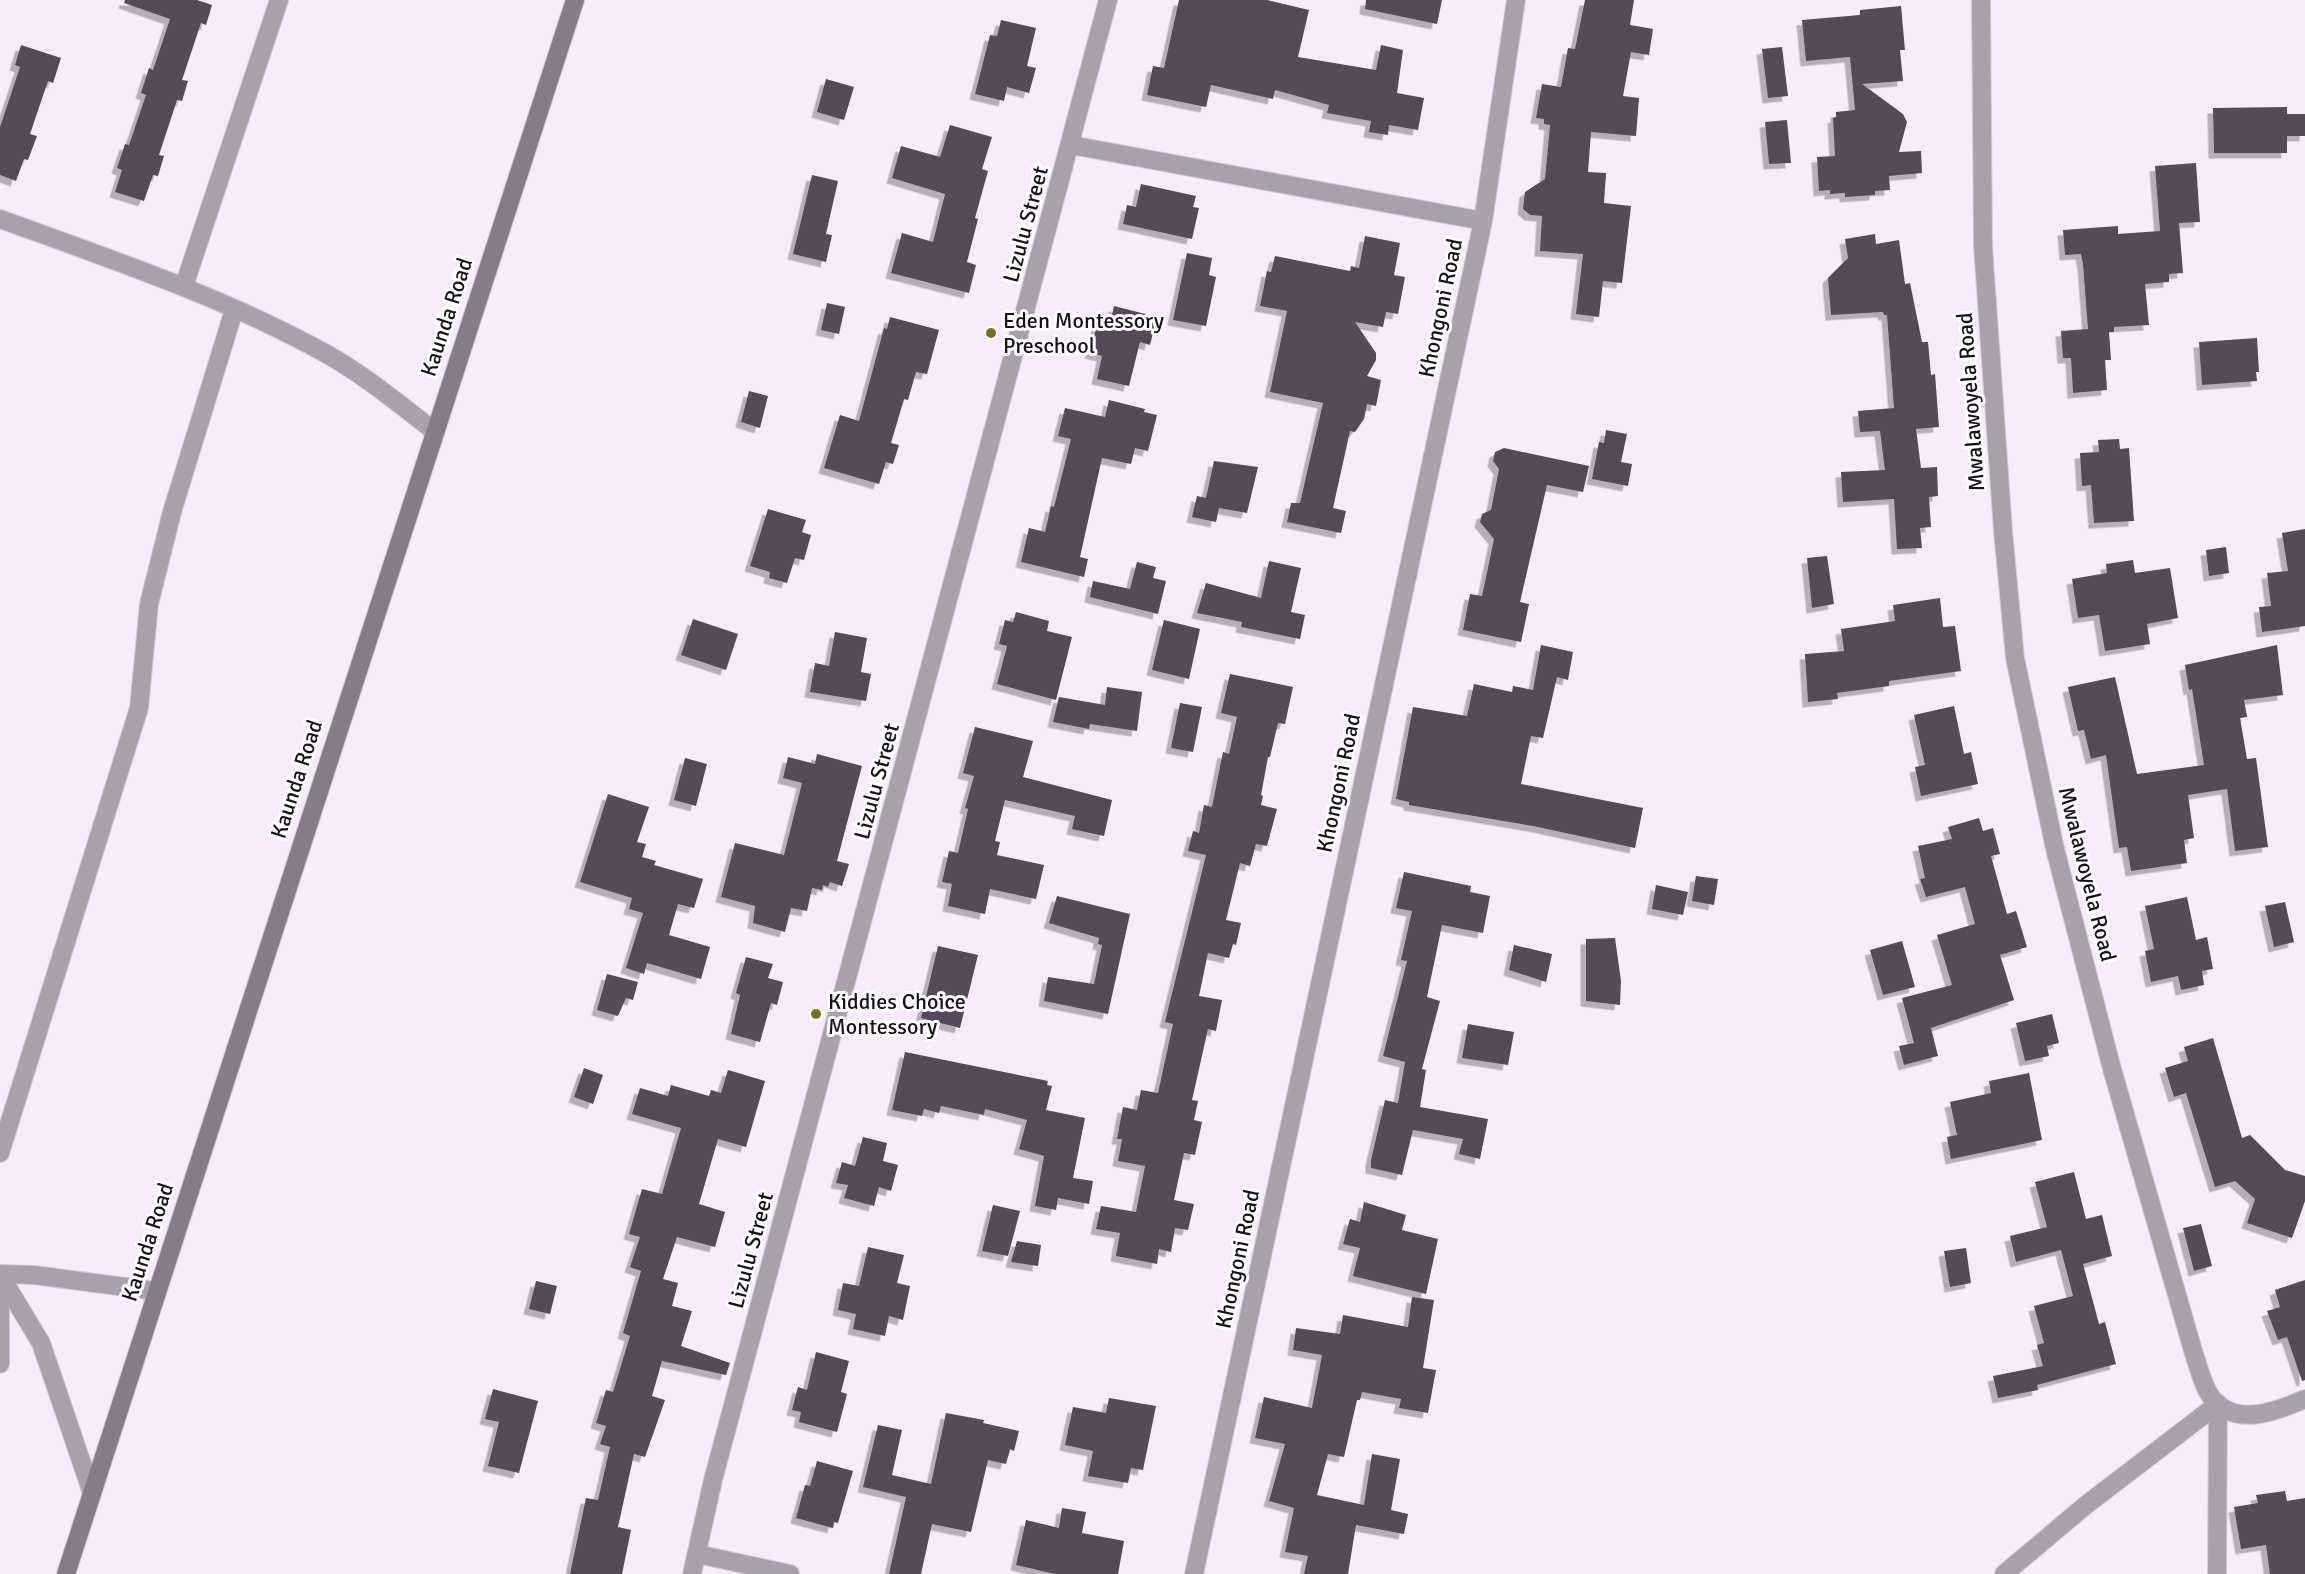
<svg xmlns="http://www.w3.org/2000/svg" width="2305" height="1574" viewBox="0 0 2305 1574" font-family="Signika,sans-serif">
<defs>
<filter id="shadow"><feDropShadow dx="-5.5" dy="5.5" stdDeviation="0" flood-color="#0004"/></filter>
</defs>
<rect width="100%" height="100%" fill="#f8ebfd"/>
<g fill="#56485b" filter="url(#shadow)">
<polygon points="125,0 197,0 212,5 206,25 201,23 182,80 188,81 182,101 177,100 159,155 164,156 158,176 153,175 144,201 115,192 122,170 117,168 125,144 129,145 146,95 141,93 149,68 153,70 170,19 124,3"/>
<polygon points="1179,0 1267,0 1309,10 1298,57 1376,70 1381,45 1403,50 1397,93 1424,98 1418,130 1389,125 1388,135 1369,132 1371,121 1327,113 1329,105 1275,90 1273,99 1211,85 1206,107 1147,95 1153,66 1164,68"/>
<polygon points="1366,0 1442,0 1437,24 1365,9"/>
<polygon points="1585,0 1634,0 1630,25 1653,29 1649,55 1631,52 1623,96 1639,98 1636,136 1591,132 1588,172 1606,173 1604,203 1631,206 1622,283 1603,281 1599,317 1576,314 1583,254 1540,251 1542,216 1530,215 1523,209 1525,192 1545,179 1550,125 1544,124 1544,119 1536,118 1542,84 1561,87 1568,48 1575,49"/>
<polygon points="1901,6 1905,50 1900,50 1903,81 1862,84 1903,114 1907,122 1899,152 1921,151 1922,173 1889,176 1890,190 1875,191 1875,195 1845,197 1845,193 1830,194 1830,190 1819,191 1817,157 1835,156 1833,118 1836,117 1836,112 1855,110 1850,57 1806,61 1802,20 1860,15 1860,10"/>
<polygon points="1001,20 1036,28 1027,66 1036,68 1029,93 1007,87 1004,101 975,94 990,35 997,36"/>
<polygon points="21,45 61,58 53,83 48,81 30,134 37,136 28,160 24,159 16,181 0,175 0,127 20,67 15,65"/>
<polygon points="1782,47 1788,96 1768,98 1762,49"/>
<polygon points="826,79 854,87 844,120 817,112"/>
<polygon points="2287,107 2287,114 2305,114 2305,136 2287,136 2287,153 2214,153 2213,108"/>
<polygon points="1787,120 1791,163 1769,164 1765,122"/>
<polygon points="950,125 992,137 982,169 988,171 975,218 978,219 967,262 976,265 969,293 891,273 902,233 933,242 945,194 892,178 901,146 940,157"/>
<polygon points="2196,163 2200,222 2179,223 2183,273 2169,274 2169,282 2145,284 2149,325 2114,327 2114,332 2109,332 2111,360 2105,360 2107,390 2073,393 2071,358 2063,358 2061,331 2088,329 2083,264 2081,254 2065,255 2063,230 2118,226 2118,234 2160,231 2155,166"/>
<polygon points="812,175 838,181 826,234 832,235 826,262 793,254"/>
<polygon points="1141,184 1196,196 1193,207 1199,208 1192,239 1123,224 1127,205 1136,207"/>
<polygon points="1875,234 1876,244 1899,240 1905,284 1910,283 1922,342 1928,342 1931,375 1935,374 1939,427 1916,429 1921,468 1937,467 1938,496 1929,497 1931,527 1920,528 1922,548 1897,549 1894,499 1843,502 1841,472 1885,470 1880,431 1860,432 1858,411 1894,408 1887,315 1884,315 1883,312 1831,315 1828,278 1848,258 1845,239"/>
<polygon points="1365,236 1400,243 1394,275 1405,277 1398,314 1386,312 1383,327 1355,322 1376,353 1376,360 1367,376 1381,380 1376,406 1367,404 1364,419 1355,432 1350,431 1333,508 1346,511 1341,533 1287,522 1291,503 1300,503 1323,403 1270,392 1287,311 1260,306 1267,271 1271,272 1275,256 1350,271 1351,266 1359,268"/>
<polygon points="1187,253 1212,258 1209,275 1216,277 1206,326 1173,320"/>
<polygon points="827,303 845,307 839,334 821,330"/>
<polygon points="1114,306 1157,317 1150,345 1140,342 1129,386 1097,379 1102,356 1090,353 1097,325 1109,328"/>
<polygon points="890,317 939,330 927,374 916,372 908,400 904,399 891,443 899,445 893,464 886,462 879,484 824,468 840,415 859,421 884,328 887,329"/>
<polygon points="2257,338 2259,372 2256,372 2257,381 2202,385 2199,342"/>
<polygon points="749,391 768,396 760,428 741,422"/>
<polygon points="1109,400 1145,409 1144,412 1157,415 1148,451 1135,448 1131,464 1102,458 1080,557 1088,559 1084,577 1021,562 1029,528 1045,532 1051,506 1054,507 1071,439 1058,436 1065,408 1105,417"/>
<polygon points="1606,430 1627,434 1621,462 1632,464 1628,486 1592,479 1599,442 1604,443"/>
<polygon points="2119,439 2120,449 2129,448 2134,521 2094,523 2091,485 2082,486 2080,453 2099,452 2098,440"/>
<polygon points="1504,448 1589,466 1583,492 1547,485 1520,602 1529,604 1521,642 1463,630 1470,594 1482,596 1494,539 1480,522 1482,514 1491,510 1499,469 1493,461 1495,452"/>
<polygon points="1214,461 1258,467 1247,513 1219,508 1216,522 1192,517 1197,496 1206,498"/>
<polygon points="768,509 806,520 802,532 811,535 804,560 795,558 787,583 769,578 770,572 750,566"/>
<polygon points="2305,529 2305,626 2262,632 2259,607 2271,606 2267,573 2288,571 2282,533"/>
<polygon points="2226,547 2229,573 2209,576 2206,550"/>
<polygon points="1827,556 1834,604 1812,608 1807,558"/>
<polygon points="2133,560 2135,573 2170,568 2178,618 2147,624 2150,644 2105,651 2099,615 2078,618 2072,579 2107,573 2106,564"/>
<polygon points="1269,561 1301,568 1291,612 1305,615 1300,639 1241,627 1242,622 1197,613 1206,583 1261,598"/>
<polygon points="1137,562 1156,567 1153,578 1166,581 1158,614 1090,597 1093,581 1130,589"/>
<polygon points="1940,598 1943,627 1955,626 1961,671 1889,681 1889,686 1837,693 1838,699 1808,702 1805,654 1844,651 1841,629 1895,621 1893,605"/>
<polygon points="1016,612 1049,621 1047,631 1072,637 1056,700 997,684 1007,646 999,644 1005,620 1013,622"/>
<polygon points="693,619 738,634 726,670 681,655"/>
<polygon points="1164,620 1200,629 1189,679 1152,670"/>
<polygon points="835,632 867,638 861,672 871,674 866,701 810,692 815,663 829,666"/>
<polygon points="1541,645 1573,652 1568,680 1557,677 1543,738 1531,736 1521,784 1643,808 1635,848 1533,826 1409,805 1409,802 1396,799 1413,707 1467,716 1474,684 1512,692 1513,686 1533,690"/>
<polygon points="2277,645 2283,695 2244,700 2247,717 2240,718 2247,759 2256,758 2268,847 2235,851 2227,789 2188,795 2194,838 2184,840 2187,863 2131,871 2127,847 2119,848 2106,755 2091,759 2084,730 2078,731 2068,687 2115,677 2137,774 2204,765 2192,689 2189,690 2185,665"/>
<polygon points="1230,674 1293,687 1285,724 1278,723 1270,757 1268,757 1261,795 1263,796 1261,805 1277,809 1267,846 1256,844 1250,866 1240,863 1226,920 1241,923 1236,945 1233,944 1229,958 1208,953 1199,996 1222,1000 1216,1031 1208,1029 1192,1100 1198,1101 1194,1120 1202,1122 1195,1155 1184,1153 1174,1200 1194,1204 1188,1230 1175,1228 1171,1252 1159,1249 1157,1264 1116,1256 1120,1233 1096,1229 1101,1206 1136,1212 1145,1166 1118,1161 1122,1139 1117,1139 1123,1107 1137,1110 1141,1090 1158,1093 1173,1024 1165,1022 1206,855 1188,851 1193,831 1199,833 1204,805 1212,807 1223,752 1229,754 1237,717 1221,713"/>
<polygon points="1107,687 1142,692 1137,731 1090,724 1089,729 1053,722 1059,697 1105,705"/>
<polygon points="1180,703 1202,707 1193,752 1171,748"/>
<polygon points="1954,706 1964,754 1971,752 1978,784 1921,796 1915,767 1925,765 1914,715"/>
<polygon points="975,727 1033,741 1023,777 1112,800 1104,836 1072,829 1075,816 1005,800 995,841 1000,842 997,855 1044,865 1036,899 990,889 985,914 948,906 952,884 942,882 949,851 958,853 968,809 965,808 974,776 963,773"/>
<polygon points="817,754 862,766 837,861 849,864 842,886 830,882 828,887 823,885 822,890 812,888 807,911 791,908 785,932 753,923 755,906 721,897 735,843 784,855 802,783 783,778 788,757 815,764"/>
<polygon points="685,758 707,764 696,806 674,800"/>
<polygon points="608,794 649,807 637,842 646,844 642,857 656,861 654,865 703,879 694,908 678,904 669,935 710,947 701,979 647,963 644,974 626,968 643,913 629,909 632,898 580,882"/>
<polygon points="1979,818 1983,831 1993,828 2000,854 1991,856 2007,914 2016,911 2027,947 2000,955 2014,1000 1931,1028 1938,1056 1904,1065 1899,1046 1914,1043 1902,998 1952,985 1937,935 1975,924 1965,887 1926,897 1920,879 1925,878 1918,846 1952,839 1948,827"/>
<polygon points="1404,872 1471,886 1470,892 1490,896 1483,933 1442,925 1427,997 1440,1001 1422,1069 1426,1070 1420,1107 1488,1119 1480,1159 1459,1154 1463,1139 1413,1130 1402,1175 1371,1168 1371,1160 1385,1100 1398,1103 1405,1062 1383,1056 1407,961 1401,960 1412,911 1396,908"/>
<polygon points="1696,876 1718,879 1714,905 1692,901"/>
<polygon points="1656,885 1688,892 1683,915 1652,909"/>
<polygon points="1057,896 1130,914 1108,1014 1044,1001 1048,977 1094,984 1102,945 1098,944 1099,938 1049,923"/>
<polygon points="2187,897 2196,940 2207,937 2213,969 2202,971 2204,985 2181,990 2178,976 2151,982 2145,951 2154,949 2145,906"/>
<polygon points="2285,902 2294,942 2274,947 2265,906"/>
<polygon points="1615,938 1621,981 1620,1005 1586,1001 1586,939"/>
<polygon points="1902,941 1915,987 1883,995 1870,950"/>
<polygon points="1514,945 1552,954 1546,982 1509,970"/>
<polygon points="938,946 978,955 960,1028 921,1018"/>
<polygon points="746,957 773,964 768,978 783,982 777,1005 771,1003 760,1042 731,1034 740,995 736,993"/>
<polygon points="607,974 638,982 633,1000 626,998 618,1016 597,1010"/>
<polygon points="2052,1014 2059,1043 2047,1046 2049,1056 2025,1061 2016,1023"/>
<polygon points="1468,1024 1514,1032 1508,1065 1462,1058"/>
<polygon points="2213,1038 2242,1138 2250,1135 2285,1170 2305,1176 2305,1201 2292,1238 2247,1223 2255,1199 2235,1181 2215,1187 2186,1093 2174,1097 2165,1068 2188,1061 2184,1047"/>
<polygon points="905,1052 1048,1081 1047,1085 1052,1086 1046,1110 1085,1118 1073,1178 1093,1181 1089,1204 1058,1198 1056,1210 1035,1206 1044,1156 1019,1149 1027,1120 985,1109 984,1115 941,1106 939,1113 924,1109 922,1116 892,1110"/>
<polygon points="584,1068 603,1075 593,1104 574,1097"/>
<polygon points="728,1070 765,1081 746,1147 718,1139 699,1204 725,1212 715,1247 677,1237 663,1279 678,1283 672,1306 692,1311 681,1346 730,1363 726,1375 662,1361 652,1396 665,1400 645,1457 634,1454 618,1527 631,1530 622,1574 570,1574 586,1498 598,1500 610,1447 600,1444 606,1426 596,1423 606,1390 613,1392 630,1336 623,1333 641,1271 630,1267 640,1237 629,1234 642,1189 662,1194 681,1128 632,1114 640,1088 668,1096 671,1085 709,1096 711,1090 721,1093"/>
<polygon points="2029,1073 2042,1140 1951,1159 1947,1137 1957,1135 1950,1102 1991,1093 1989,1081"/>
<polygon points="863,1137 887,1143 883,1161 898,1165 891,1191 879,1187 874,1206 844,1198 848,1185 836,1183 842,1162 855,1166"/>
<polygon points="2074,1172 2086,1219 2102,1215 2112,1256 2083,1264 2099,1324 2105,1322 2116,1364 2037,1385 2038,1390 1998,1398 1993,1376 2043,1366 2037,1345 2044,1343 2034,1306 2073,1296 2061,1250 2016,1262 2010,1236 2047,1227 2035,1182"/>
<polygon points="1364,1202 1406,1215 1402,1230 1438,1239 1426,1294 1353,1276 1360,1248 1343,1244 1350,1219 1360,1222"/>
<polygon points="993,1205 1020,1211 1008,1256 982,1251"/>
<polygon points="2201,1224 2212,1266 2194,1271 2183,1228"/>
<polygon points="1017,1241 1041,1245 1038,1266 1011,1262"/>
<polygon points="868,1247 904,1255 897,1283 910,1286 903,1320 889,1316 885,1336 853,1329 856,1314 838,1310 843,1283 859,1286"/>
<polygon points="1966,1248 1971,1283 1950,1287 1944,1251"/>
<polygon points="2305,1280 2305,1380 2302,1381 2287,1337 2278,1340 2267,1311 2280,1307 2275,1290"/>
<polygon points="536,1281 557,1286 550,1314 529,1309"/>
<polygon points="1412,1297 1434,1300 1423,1368 1436,1370 1428,1413 1399,1408 1401,1399 1362,1392 1360,1400 1357,1400 1344,1457 1328,1454 1317,1495 1364,1505 1372,1454 1400,1459 1391,1510 1408,1514 1404,1534 1356,1525 1348,1574 1304,1574 1308,1556 1285,1552 1294,1508 1269,1501 1285,1444 1255,1438 1264,1397 1312,1408 1322,1355 1293,1350 1296,1328 1340,1334 1343,1315 1408,1327"/>
<polygon points="816,1352 849,1361 841,1392 847,1394 837,1432 799,1422 801,1412 792,1410 798,1387 807,1390"/>
<polygon points="493,1389 538,1401 519,1473 488,1466 499,1422 485,1419"/>
<polygon points="1109,1398 1156,1406 1143,1470 1131,1468 1128,1483 1088,1476 1093,1451 1065,1445 1073,1407 1106,1413"/>
<polygon points="946,1413 984,1420 983,1423 1019,1431 1014,1451 1010,1449 1006,1464 988,1460 971,1532 932,1524 921,1574 889,1574 906,1497 863,1487 878,1425 902,1430 892,1475 931,1484"/>
<polygon points="817,1461 853,1471 838,1523 834,1522 833,1528 796,1518 805,1485 810,1486"/>
<polygon points="2285,1491 2287,1501 2305,1498 2305,1574 2270,1574 2266,1545 2241,1549 2234,1507 2258,1503 2256,1495"/>
<polygon points="1062,1508 1086,1512 1082,1533 1124,1541 1118,1574 1055,1574 1016,1565 1026,1520 1059,1528"/>
</g>
<g fill="none" stroke-linecap="round" stroke-linejoin="round">
<g stroke="#d4c8d8" stroke-width="20">
<g id="minor">
<path d="M1981 0 1983 246 2003 531 2015 658 2055 849 2112 1069 2194 1354C2199 1368 2203 1387 2212 1398 2236 1428 2277 1411 2305 1399"/>
<polyline points="1071,145 1483,221"/>
<path d="M0 219C110 259 221 296 323 352 363 374 398 403 434 431"/>
<polyline points="184,286 279,0"/>
<polyline points="0,1153 139,708 149,604 172,512 234,310"/>
<polyline points="0,1274 34,1275 156,1291"/>
<polyline points="0,1275 41,1343 91,1490"/>
<polyline points="0,1283 0,1364"/>
<polyline points="697,1554 790,1574"/>
<polyline points="692,1574 713,1480 1108,0"/>
<polyline points="1194,1574 1483,221 1516,0"/>
<polyline points="2004,1574 2086,1505 2218,1404"/>
<polyline points="2217,1574 2218,1404"/>
</g>
</g>
<g stroke="#d4c8d8" stroke-width="20">
<polyline id="secondary" points="66,1574 575,0"/>
</g>
<use href="#minor" stroke="#a8a1ab" stroke-width="18"/>
<use href="#secondary" stroke="#857b89" stroke-width="18"/>
</g>
<g fill="#757316" stroke="#fff" stroke-width="2">
<circle cx="991" cy="333" r="6"/>
<circle cx="816" cy="1014" r="6"/>
</g>
<g text-anchor="middle" stroke-width="6" stroke-linejoin="round" paint-order="stroke">
<g font-size="22" fill="#161118" stroke="#fff">
<text transform="translate(1025 224) rotate(-75)" y="8">Lizulu Street</text>
<text transform="translate(1440 308) rotate(-78)" y="8">Khongoni Road</text>
<text transform="translate(446 317) rotate(-72)" y="8">Kaunda Road</text>
<text transform="translate(1970 402) rotate(-94)" y="8">Mwalawoyela Road</text>
<text transform="translate(296 779) rotate(-72)" y="8">Kaunda Road</text>
<text transform="translate(876 781) rotate(-75)" y="8">Lizulu Street</text>
<text transform="translate(1338 783) rotate(-78)" y="8">Khongoni Road</text>
<text transform="translate(2088 874) rotate(76)" y="8">Mwalawoyela Road</text>
<text transform="translate(147 1242) rotate(-72)" y="8">Kaunda Road</text>
<text transform="translate(750 1250) rotate(-75)" y="8">Lizulu Street</text>
<text transform="translate(1237 1259) rotate(-78)" y="8">Khongoni Road</text>
</g>
<g font-size="22" fill="#161118" stroke="#fff" text-anchor="start">
<text x="1003" y="328">Eden Montessory<tspan x="1003" dy="25">Preschool</tspan></text>
<text x="828" y="1009">Kiddies Choice<tspan x="828" dy="25">Montessory</tspan></text>
</g>
</g>
</svg>
